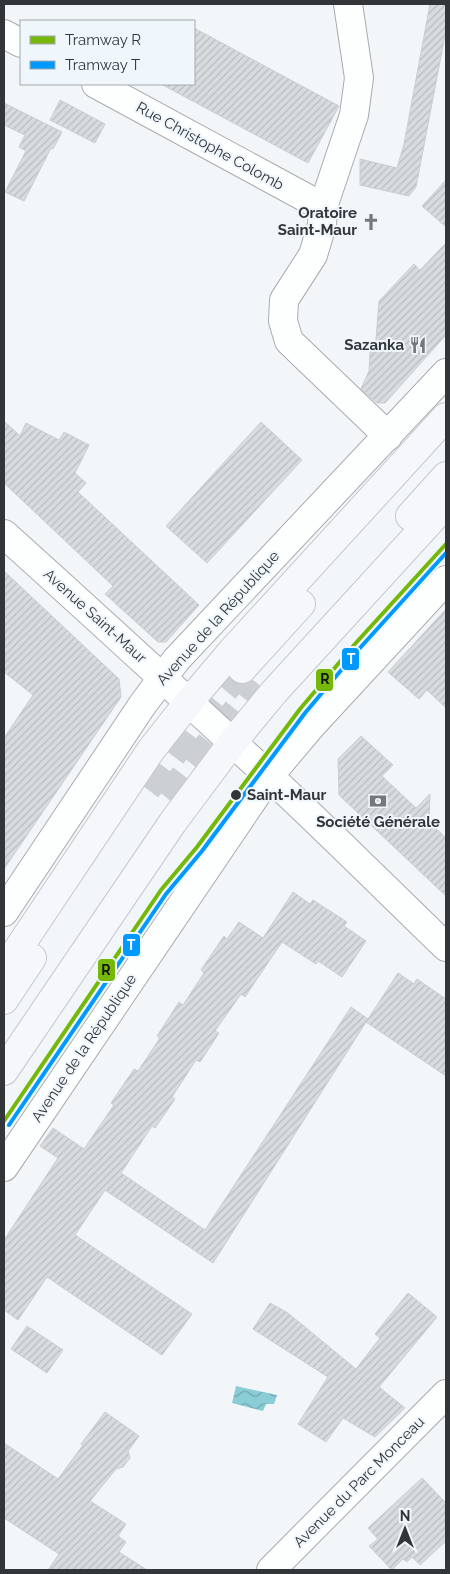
<svg xmlns="http://www.w3.org/2000/svg" width="450" height="1574" viewBox="0 0 450 1574" font-family="Raleway,sans-serif">
<defs>
<pattern id="water-waves" width="16" height="10" patternUnits="userSpaceOnUse" patternTransform="scale(1.25)"><rect width="16" height="10" fill="#8acdd6"/><path d="M0 5q4-4 8 0t8 0" fill="none" stroke="#71a7af"/></pattern>
<pattern id="building-hatch" width="6" height="6" patternUnits="userSpaceOnUse" patternTransform="scale(1.25)"><rect width="6" height="6" fill="#d8dcde"/><path d="M-1 1l2-2M0 6l6-6M5 7l2-2" fill="none" stroke="#babdbf"/></pattern>
</defs>
<rect width="100%" height="100%" fill="#f2f6f9"/>
<polygon fill="url(#water-waves)" points="236,1386 277,1395 274,1404 266,1404 263,1411 232,1403"/>
<g fill="url(#building-hatch)" stroke="#caced0">
<polygon points="430,4 446,4 446,30 416,187 409,196 360,185 360,159 397,168 404,144"/>
<polygon points="194,28 339,106 308,163 161,84 194,84"/>
<polygon points="60,100 105,124 95,143 50,120"/>
<polygon points="4,103 62,132 53,149 51,148 24,201 5,192 26,151 19,147 25,135 4,125"/>
<polygon points="446,180 446,227 422,206"/>
<polygon points="446,243 446,335 385,403 377,403 361,389 369,371 370,352 375,352 379,301 414,264 420,270"/>
<polygon points="4,421 20,436 26,423 59,440 64,432 89,445 75,473 86,483 78,492 199,605 166,642 158,642 105,594 113,586 4,483"/>
<polygon points="261,422 302,460 207,563 166,526"/>
<polygon points="4,571 119,679 121,697 4,869 4,738 33,695 4,672"/>
<polygon points="446,609 446,708 427,690 419,699 388,672"/>
<polygon points="361,736 393,765 382,776 416,808 430,794 429,822 446,838 446,896 339,795 338,759"/>
<polygon points="293,892 310,904 313,900 347,922 344,926 366,941 342,977 318,961 316,964 282,942 245,997 241,994 215,1031 219,1033 200,1062 196,1060 172,1097 175,1099 155,1128 152,1126 121,1173 205,1230 351,1007 368,1019 398,973 414,984 417,979 446,999 446,1076 366,1022 213,1263 105,1190 75,1235 192,1314 162,1355 47,1277 18,1320 4,1310 4,1240 58,1158 40,1146 53,1128 84,1149 114,1105 111,1103 134,1069 138,1071 160,1038 157,1036 179,1002 183,1005 204,973 201,970 224,936 227,939 239,922 263,938"/>
<polygon points="408,1293 437,1317 379,1387 405,1408 375,1437 343,1418 326,1442 298,1424 328,1377 253,1329 270,1303 288,1313 356,1369 380,1338 375,1334"/>
<polygon points="27,1326 63,1350 47,1373 11,1349"/>
<polygon points="105,1412 139,1436 128,1451 130,1458 123,1467 116,1469 90,1501 126,1524 118,1536 126,1542 119,1552 147,1570 48,1570 59,1554 4,1518 4,1443 58,1479 83,1445 81,1444"/>
<polygon points="422,1478 446,1503 446,1541 420,1565 412,1557 407,1562 403,1559 392,1570 369,1546 378,1539 368,1528"/>
</g>
<g fill="none" stroke-linecap="round" stroke-linejoin="round">
<g stroke="#ccd0d2" stroke-width="28" stroke-dasharray="28 14" stroke-linecap="butt">
<polyline points="147,789 189,733 242,669"/>
<polyline points="167,798 190,768 258,684"/>
</g>
<g stroke="#a9acae" stroke-width="30">
<g id="minor">
<polyline points="348,4 359,78 354,115 323,207 322,225 313,255 284,300 283,321 289,341 388,436"/>
<polyline points="4,34 21,43"/>
<polyline points="96,84 323,207"/>
<path d="M4 534C93 614 181 695 269 776 329 832 387 890 446 947"/>
<polyline points="4,912 143,704 176,660 446,373"/>
<polyline points="4,1167 269,776 312,725 446,580"/>
<polyline points="271,1570 446,1394"/>
</g>
</g>
<g stroke="#c4c8cf" stroke-width="30">
<g id="major">
<polyline points="410,516 446,476"/>
<polyline points="242,669 301,604"/>
<polyline points="4,970 151,750 188,703 232,651 446,417"/>
<polyline points="4,1000 32,958"/>
<polyline points="4,1071 173,822 232,743 274,692 446,504"/>
</g>
</g>
<use href="#minor" stroke="#fdfefe" stroke-width="28"/>
<use href="#major" stroke="#f5f7fa" stroke-width="28"/>
<g stroke="#eff6fc" stroke-width="8">
<polyline id="tram-1" points="4,1121 161,890 197,847 300,709 354,645 446,544"/>
</g>
<g stroke="#eff6fc" stroke-width="8">
<polyline id="tram-2" points="9,1125 166,894 202,851 305,713 359,649 446,553"/>
</g>
<use href="#tram-1" stroke="#75b808" stroke-width="4"/>
<use href="#tram-2" stroke="#09f" stroke-width="4"/>
</g>
<defs>
<g id="church-bare" transform="scale(1.35)"><path d="M-1.2-6h2.4v3.5h3.3v2.4h-3.3V6h-2.4V-.1h-3.3v-2.4h3.3Z" fill="#76797c" stroke="#eff6fc" stroke-width="2.5" paint-order="stroke"/></g>
<g id="restaurant-bare" transform="scale(1.35)"><path d="M-5-6h1v4h1v-4h1v4h1v-4h1v5L-1.5 .5V6h-2V.5L-5-1ZM5-6V6H3V1.5H1.5Q1.5-4 5-6Z" fill="#76797c" stroke="#eff6fc" stroke-width="2.5" paint-order="stroke"/></g>
<g id="bank-bare" transform="scale(1.35)"><path d="M-6-4H6V4H-6ZM0-2.3a2.3 2.3 0 1 0 0 4.6a2.3 2.3 0 1 0 0-4.6Z" fill="#76797c" stroke="#eff6fc" stroke-width="2.5" paint-order="stroke"/></g>
</defs>
<g fill-rule="evenodd">
<use href="#church-bare" x="371" y="222"/>
<use href="#restaurant-bare" x="418" y="345"/>
<use href="#bank-bare" x="378" y="801"/>
</g>
<circle fill="#333638" stroke="#eff6fc" stroke-width="2" cx="236" cy="795" r="6"/>
<g text-anchor="middle" stroke-width="4" stroke-linejoin="round" paint-order="stroke">
<g font-size="15" fill="#333638" stroke="#eff6fc">
<text transform="translate(210 146) rotate(29)" y="5">Rue Christophe Colomb</text>
<text transform="translate(95 616) rotate(42)" y="5">Avenue Saint-Maur</text>
<text transform="translate(218 618) rotate(-48)" y="5">Avenue de la République</text>
<text transform="translate(84 1048) rotate(-56)" y="5">Avenue de la République</text>
<text transform="translate(359 1482) rotate(-45)" y="5">Avenue du Parc Monceau</text>
</g>
<g font-size="15" font-weight="bold" fill="#333638" stroke="#eff6fc" text-anchor="end">
<text x="357" y="218">Oratoire<tspan x="357" dy="17">Saint-Maur</tspan></text>
<text x="404" y="350">Sazanka</text>
<text x="378" y="827" text-anchor="middle">Société Générale</text>
</g>
<g font-size="15" font-weight="bold" fill="#333638" stroke="#eff6fc" text-anchor="start">
<text x="247" y="800">Saint-Maur</text>
</g>
</g>
<g stroke="#eff6fc" stroke-width="2">
<rect x="341" y="647" width="19" height="24" rx="5" fill="#09f"/>
<rect x="315" y="668" width="19" height="24" rx="5" fill="#75b808"/>
<rect x="122" y="933" width="19" height="24" rx="5" fill="#09f"/>
<rect x="97" y="958" width="19" height="24" rx="5" fill="#75b808"/>
</g>
<g font-size="14" text-anchor="middle" font-weight="bold" fill="#fff">
<text x="351" y="664">T</text>
<text x="131" y="950">T</text>
</g>
<g font-size="14" text-anchor="middle" font-weight="bold" fill="#111">
<text x="325" y="684">R</text>
<text x="106" y="975">R</text>
</g>
<rect width="450" height="1574" fill="none" stroke="#333638" stroke-width="10"/>
<rect x="20" y="20" width="175" height="65" fill="#eff6fc" stroke="#a4a9ae"/>
<rect x="30" y="36" width="25" height="8" fill="#75b808" stroke="#a4a9ae"/>
<text x="65" y="45" font-size="15" fill="#333638">Tramway R</text>
<rect x="30" y="61" width="25" height="8" fill="#0099ff" stroke="#a4a9ae"/>
<text x="65" y="70" font-size="15" fill="#333638">Tramway T</text>
<g transform="translate(405 1529)" stroke="#eff6fc" stroke-width="4" paint-order="stroke">
<path d="M0-4L9 19L0 12L-9 19Z" fill="#333638"/>
<text y="-8" font-size="14" font-weight="bold" text-anchor="middle" fill="#333638">N</text>
</g>
</svg>
